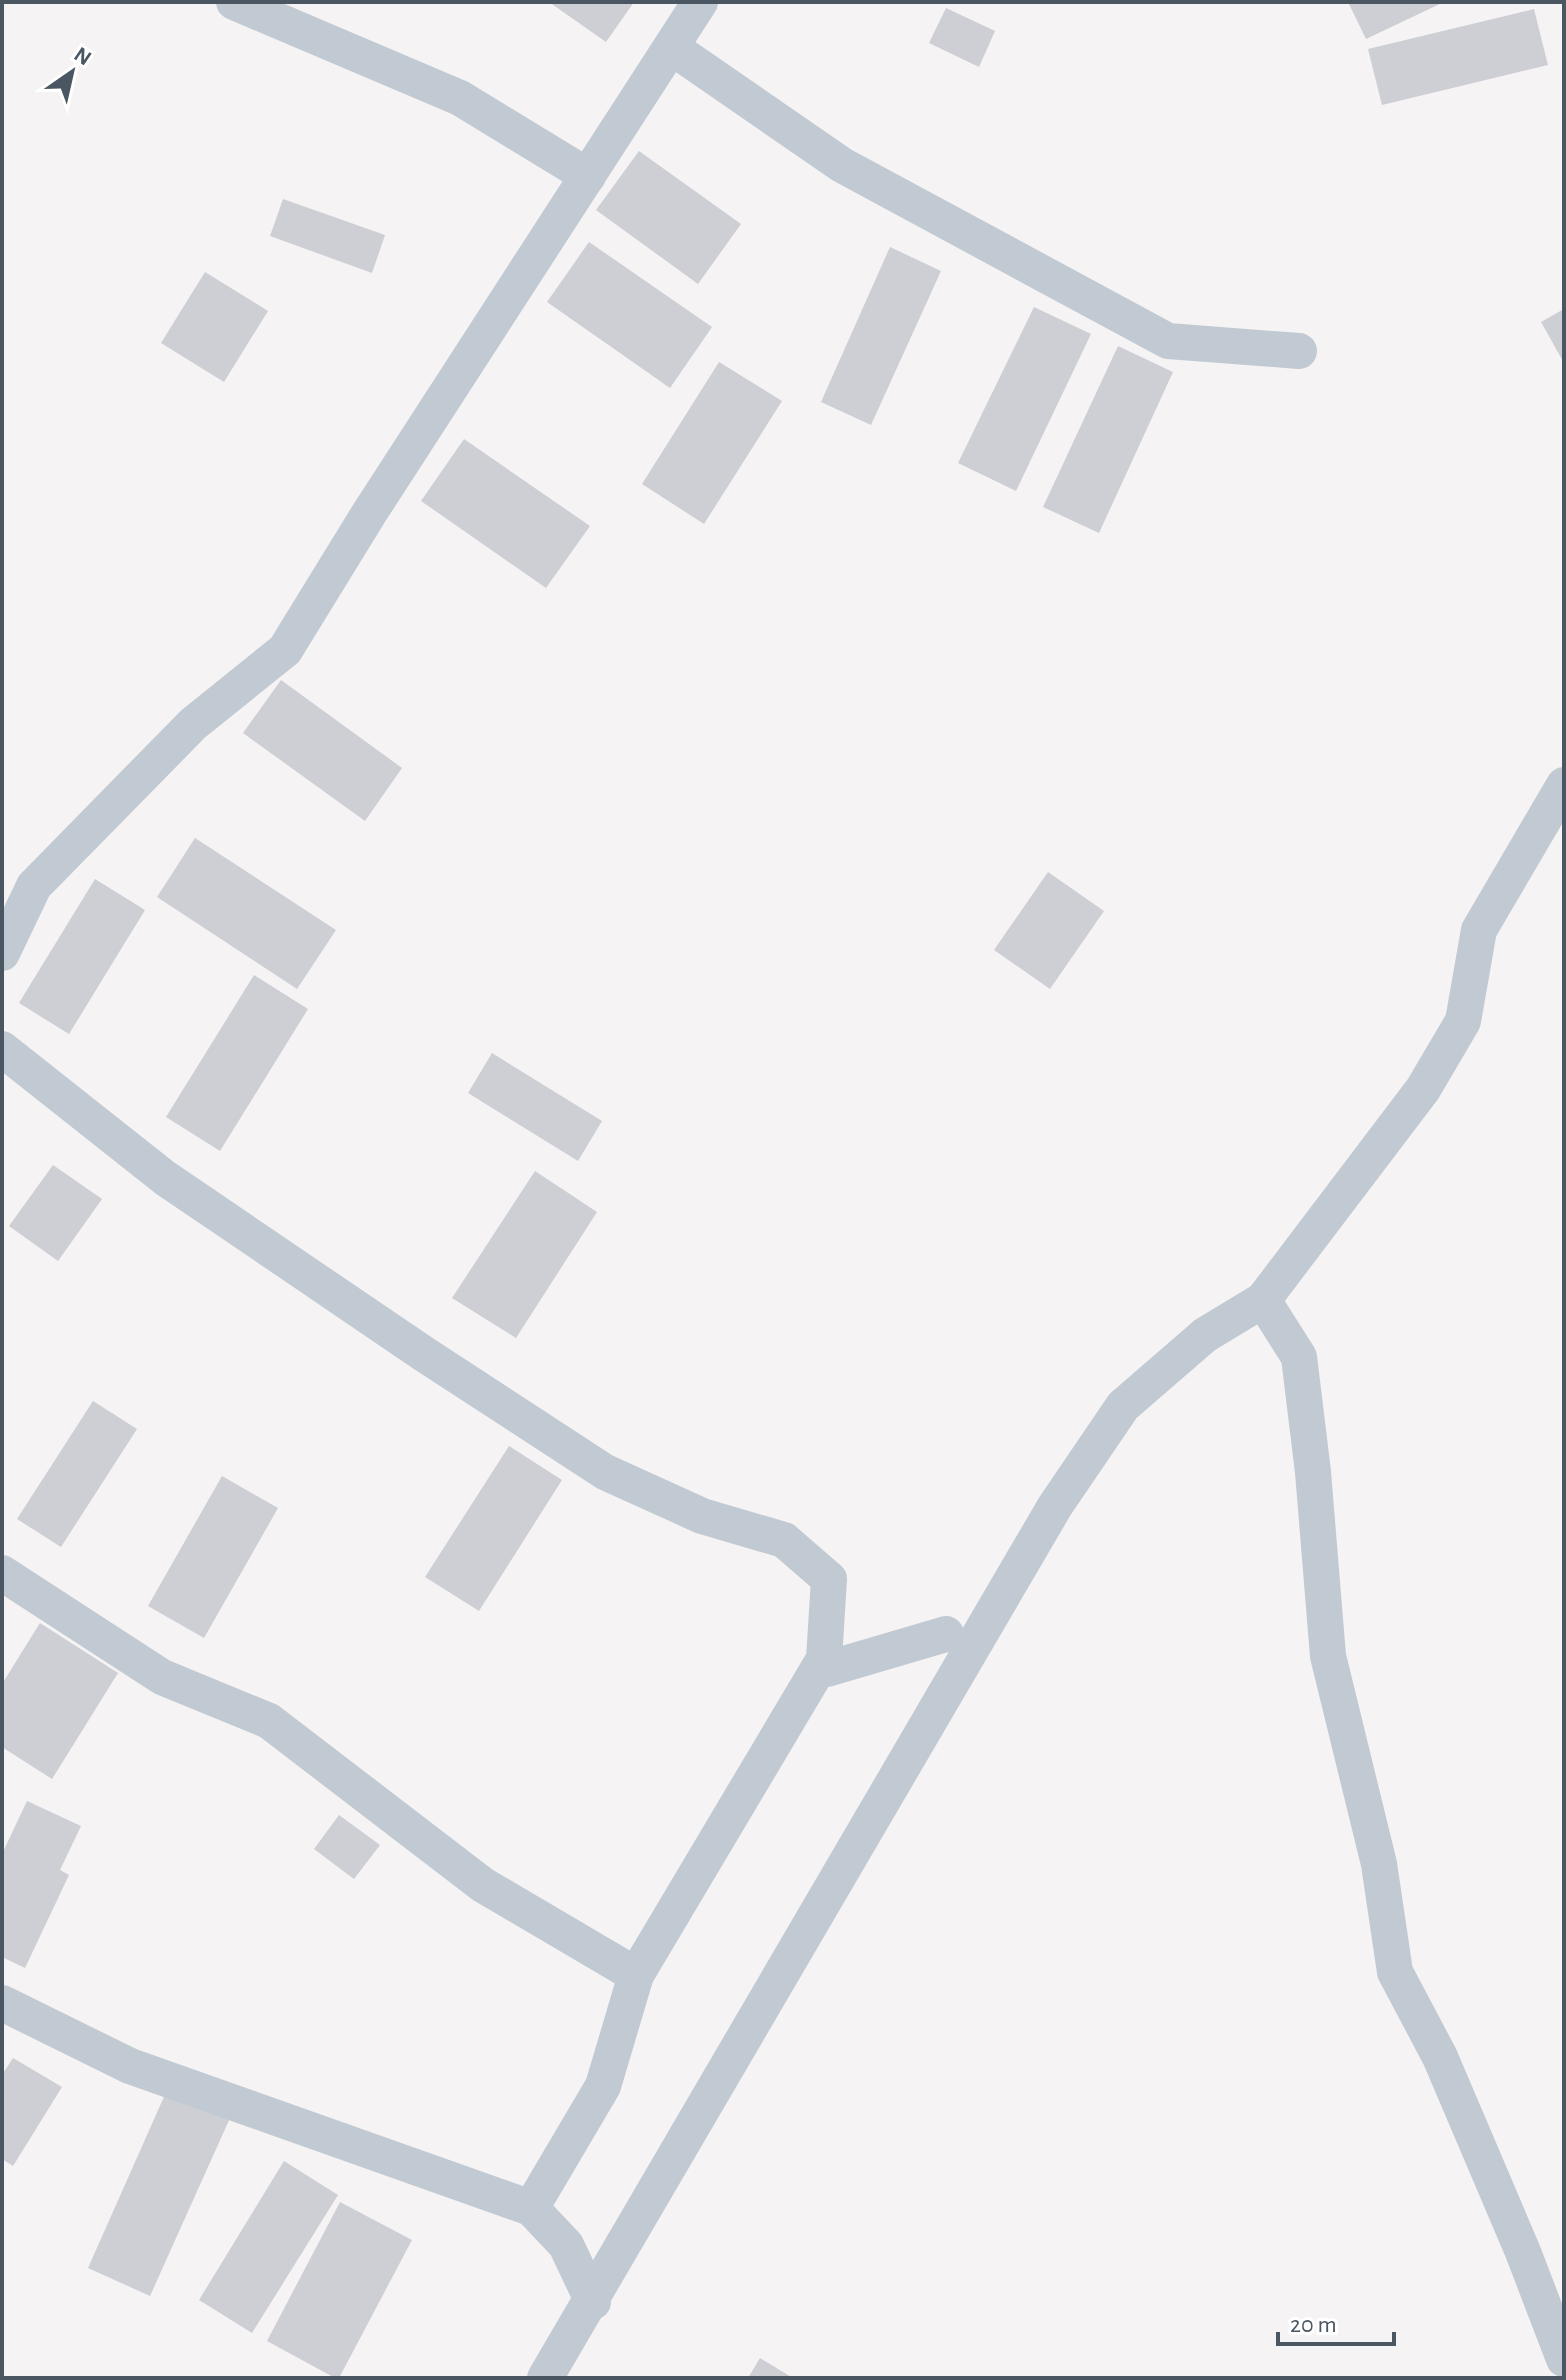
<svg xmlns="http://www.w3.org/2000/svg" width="1566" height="2380" viewBox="0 0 1566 2380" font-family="'Alegreya Sans',sans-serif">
<rect width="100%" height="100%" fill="#f5f3f3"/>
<g fill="#cdcfd5">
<polygon points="549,2 634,2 606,42"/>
<polygon points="1348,2 1444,2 1366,39"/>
<polygon points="946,8 995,31 979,67 929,43"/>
<polygon points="1534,9 1548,65 1382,105 1368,49"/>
<polygon points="639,151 741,224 698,284 596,210"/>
<polygon points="283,199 385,235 372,273 270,236"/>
<polygon points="589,242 712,327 670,388 547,302"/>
<polygon points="890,247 941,271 871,425 821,402"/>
<polygon points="205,272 268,311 224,382 161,343"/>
<polygon points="1034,307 1091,334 1016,491 958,463"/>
<polygon points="1564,309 1564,363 1541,322"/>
<polygon points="1118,346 1173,372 1099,533 1043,507"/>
<polygon points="719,362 782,401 704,524 642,484"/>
<polygon points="464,439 590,526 546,588 421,501"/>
<polygon points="281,680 402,768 365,821 243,733"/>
<polygon points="195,838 336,930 297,989 157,897"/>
<polygon points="1048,872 1104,911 1050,989 994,950"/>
<polygon points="95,879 145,910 69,1034 19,1003"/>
<polygon points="254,975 308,1009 220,1151 166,1117"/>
<polygon points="492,1053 602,1121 578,1161 468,1093"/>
<polygon points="53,1165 102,1199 58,1261 9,1226"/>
<polygon points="535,1171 597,1212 516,1338 452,1298"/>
<polygon points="93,1401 137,1429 61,1547 17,1519"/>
<polygon points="509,1446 562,1480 479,1611 425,1577"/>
<polygon points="222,1476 278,1508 204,1638 148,1606"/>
<polygon points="40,1623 118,1673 52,1779 2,1747 2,1684"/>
<polygon points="27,1801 81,1826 60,1870 69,1875 25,1968 2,1957 2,1854"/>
<polygon points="339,1815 380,1845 354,1879 314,1849"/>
<polygon points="13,2058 62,2087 13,2166 2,2159 2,2075"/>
<polygon points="167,2090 230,2118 150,2296 88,2268"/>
<polygon points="284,2161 338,2195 252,2333 199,2300"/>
<polygon points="340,2202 412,2240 339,2378 335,2378 267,2341"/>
<polygon points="760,2358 793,2378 748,2378"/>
</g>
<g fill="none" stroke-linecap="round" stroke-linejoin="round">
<g stroke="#c1cad2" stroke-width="36">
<polyline points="234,2 460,98 588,176"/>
<polyline points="671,47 842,165 1168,341 1299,351"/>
<polyline points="2,953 34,886 193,724 285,650 368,515 700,2"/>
<polyline points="2,1049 165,1178 424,1354 605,1472 702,1516 784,1540 829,1579 824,1659 636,1975 603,2086 531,2208"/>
<polyline points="1263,1300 1423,1089 1463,1021 1479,930 1564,785"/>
<polyline points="2,1573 162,1677 269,1721 483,1885 636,1975"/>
<polyline points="824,1659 827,1669 946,1634"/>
<polyline points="2,2003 130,2066 531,2208 566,2245 593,2302"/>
<polyline points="545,2378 1055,1506 1123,1406 1205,1335 1263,1300 1299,1357 1313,1472 1328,1656 1379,1864 1395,1972 1440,2057 1523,2252 1564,2359"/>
</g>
</g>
<rect width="1566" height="2380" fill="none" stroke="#4a5661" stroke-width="8"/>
<g transform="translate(72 72) rotate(34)" stroke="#ffffff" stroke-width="6" paint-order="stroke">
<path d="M0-6L14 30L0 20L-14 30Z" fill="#4a5661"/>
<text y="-12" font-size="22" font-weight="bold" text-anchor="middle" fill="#4a5661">N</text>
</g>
<path d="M1278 2332v12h116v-12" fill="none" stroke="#4a5661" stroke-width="4"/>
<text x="1290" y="2332" font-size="24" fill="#4a5661" stroke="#ffffff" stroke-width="6" paint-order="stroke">20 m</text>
</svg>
